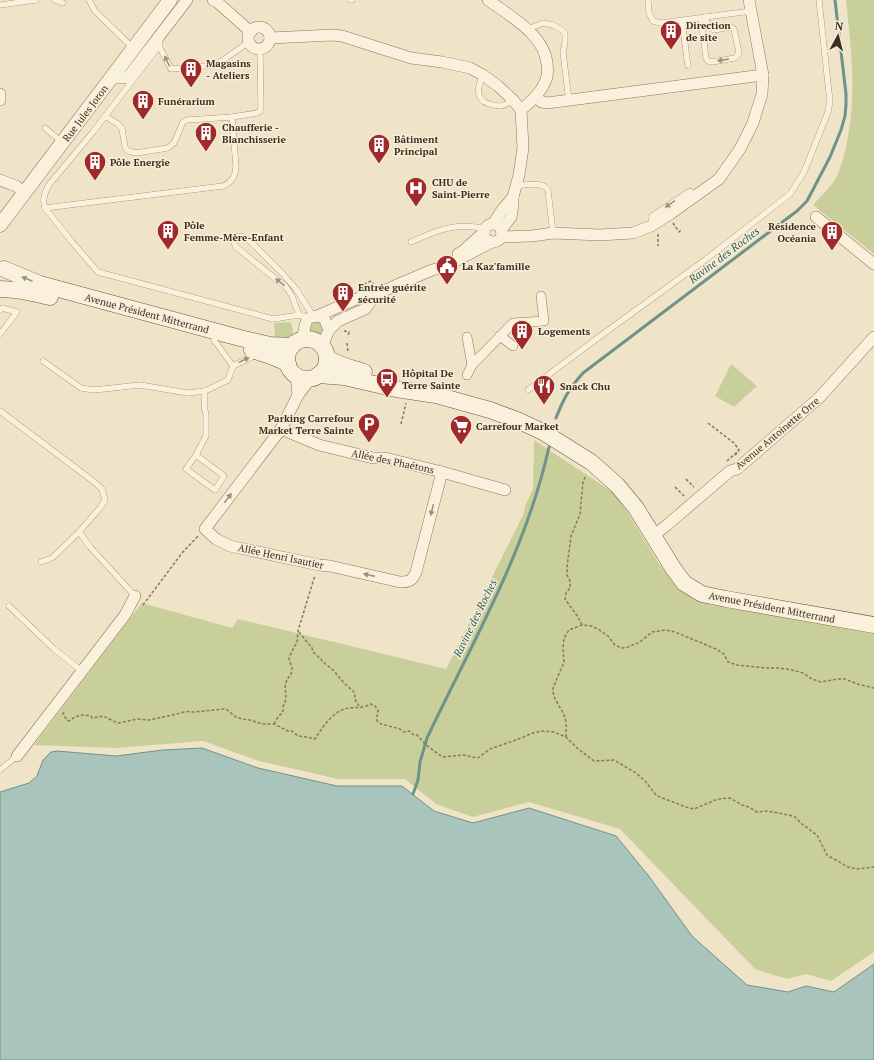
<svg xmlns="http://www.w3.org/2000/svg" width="874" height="1060" viewBox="0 0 874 1060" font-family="'PT Serif',serif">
<rect width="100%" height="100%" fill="#f0e4c8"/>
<g fill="#c9cf9b">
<path d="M846 0H874V254L813 205C819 198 830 187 835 180 840 170 845 153 847 142 857 94 851 49 846 0Z"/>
<polygon points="319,320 324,327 321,336 310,332 307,333 309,324"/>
<polygon points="290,322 292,325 293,336 289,338 273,339 275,334 274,323"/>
<polygon points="731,364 757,386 734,407 715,396"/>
<polygon points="534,440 614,493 628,513 659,564 677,587 694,599 711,605 874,632 874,952 831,981 806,974 787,979 755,969 620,829 529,802 473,817 436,804 405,779 338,779 259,761 203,741 116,748 34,745 142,603 232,628 238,619 446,669 524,513 525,506 533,489"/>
</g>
<polygon fill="#a9c4bc" stroke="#6f938a" points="202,748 258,768 337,786 402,786 434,811 473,823 529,808 616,836 648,875 692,936 747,985 788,992 806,986 834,992 874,964 874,1060 0,1060 0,792 29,783 37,776 43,760 51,752 57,751 116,756 163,750"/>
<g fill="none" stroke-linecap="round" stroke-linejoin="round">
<g stroke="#6f938a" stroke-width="3">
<path d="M556 418C563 400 569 388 583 373L797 211 807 201 830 157 841 130 845 116 846 105V94L835 0"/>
<path d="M413 794 418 780 420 762 427 738C472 643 526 551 549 447"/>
</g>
<g stroke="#8d765c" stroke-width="6">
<g id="service">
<polyline points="54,0 63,3"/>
<polyline points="89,0 95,11 133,48"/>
<polyline points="350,0 352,0"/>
<polyline points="648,0 649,13 653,21 661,23 751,11"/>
<polyline points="0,5 36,0"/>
<polyline points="701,18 706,58 708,61 712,62 735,58 739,53 734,29 731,27 714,30 707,26 706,17"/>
<polyline points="682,21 688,66"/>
<polyline points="528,29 543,23 553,25 562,30 565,34 565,43 563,52 569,101"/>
<path d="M160 38 159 46 93 132 48 186C45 194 42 199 45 208L72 242 98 272 273 319 299 315 309 318"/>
<polyline points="159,46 171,69 216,65 249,42"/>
<path d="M483 75C478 86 474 99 489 104 492 105 498 106 501 106 505 105 510 102 513 100"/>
<polyline points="105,116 118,124 122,129 125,147 128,151 136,153 168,148 174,143 183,122 187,120 232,117"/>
<polyline points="45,128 62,142"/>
<path d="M516 186C526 185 542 181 548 190L553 233"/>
<path d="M45 208 223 186C232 182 235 177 236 167L232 117 257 113 260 111 261 107 260 49"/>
<polyline points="651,226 652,216 690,191 694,196"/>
<path d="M411 242C435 231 458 221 485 229"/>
<polyline points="0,310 2,308 17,312 0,334"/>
<polyline points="299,315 292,296 286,287 236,247 234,243 234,239 238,236 244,237 251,242 281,272 296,289 313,316"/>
<polyline points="214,340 233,366 256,355"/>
<polyline points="43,361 81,388 94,390 140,385 188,393 205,391 228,380 233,366"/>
<polyline points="528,390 599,337 705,260 790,194 804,172 828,112 830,101 828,84 819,0"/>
<polyline points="0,411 93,481 102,489 105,500 100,508 79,532 90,547 135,596"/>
<polyline points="196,455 186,469 215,490 224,476 196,455 206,436 206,415 204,406 205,396 204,391"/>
<polyline points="41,562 52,558 79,532"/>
<polyline points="9,606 54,649 82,671"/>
<polyline points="0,770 17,756"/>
</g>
</g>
<g stroke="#8d765c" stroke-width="10">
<g id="pedestrian">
<polyline points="521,322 524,335"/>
<polyline points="500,336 513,346"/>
<polyline points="467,337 472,365"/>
<polyline points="467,375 472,365 513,323 544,321 541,296"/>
</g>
</g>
<g stroke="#8d765c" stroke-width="12">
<g id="minor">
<polyline points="213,0 217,2 251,32"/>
<path d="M488 0C510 16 545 35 547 64 548 70 548 76 545 82 540 94 530 102 521 110"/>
<circle cx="259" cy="38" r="11"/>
<polyline points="270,38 333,35 342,36 411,58 442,62 470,68 483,75 498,86 513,100 521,110 523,148 519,175 513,197 513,205 511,217 501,230"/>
<polyline points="111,78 127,78 187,0"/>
<polyline points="0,94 0,100"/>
<polyline points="535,97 542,102 547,103 763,75"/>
<polyline points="0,180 16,186 25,193"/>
<polyline points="816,217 874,264"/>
<polyline points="493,224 502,210 513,197"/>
<circle cx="493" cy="233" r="9"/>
<polyline points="501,237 532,236 553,233 600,235 633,233 651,226 670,214 719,179 740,149 753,123 762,94 763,75 751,11 749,0"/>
<polyline points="458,254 463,251 484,232"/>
<polyline points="317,316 324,318 329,330 322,346"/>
<polyline points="329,330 338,321 365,309 375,295"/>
<polyline points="302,340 306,322 309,318 317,316 361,297 375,295 399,284 432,270 444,267 492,242"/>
<polyline points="296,375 298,395"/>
<path d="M311 378 298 395 281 429 205 529 216 539 230 546 319 565 330 566 400 582C410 582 412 581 416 572L442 472"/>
<polyline points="281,429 319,445 373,458 385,458 442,472 505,490"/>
<polyline points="653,536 667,525 730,471 737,469 819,398 874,337"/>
<polyline points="17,756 125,615 135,596"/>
</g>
</g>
<g stroke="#8d765c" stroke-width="15">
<polyline id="tertiary" points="0,225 170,0"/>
</g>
<g stroke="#6f573f" stroke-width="17">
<g id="secondary">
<polyline points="4,269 40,284 240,338 270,345 292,346"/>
<path d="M0 289C17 289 33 293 50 297"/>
<circle cx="307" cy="359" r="20"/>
<path d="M252 350C264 354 277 357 288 364"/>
<path d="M327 358C339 365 351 368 364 372"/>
<polyline points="318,375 344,377 396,389 436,395 490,410 517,420 543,432 591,462 617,485 636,508 673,568 684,583 702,594 726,599 874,625"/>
</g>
</g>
<g stroke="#8d765c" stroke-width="1.5" stroke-dasharray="3 2" stroke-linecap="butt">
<polyline points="673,223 679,232 682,229"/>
<polyline points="658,234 658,246"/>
<polyline points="359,286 371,281 374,285"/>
<polyline points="344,331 349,332 348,337"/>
<polyline points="347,343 348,353"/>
<polyline points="708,423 734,443 739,450 734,457"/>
<polyline points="401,424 406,403"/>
<polyline points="727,461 739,450"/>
<polyline points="686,479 694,487"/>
<polyline points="675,487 684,496"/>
<polyline points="143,605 182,553 198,536"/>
<polyline points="582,625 578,617 565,599 566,593 570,588 570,581 567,575 567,567 571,536 580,514 583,482 586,475"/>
<path d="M299 632 312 648 313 652 321 659 322 661 334 671 344 683 355 693C354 700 356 702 361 708"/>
<path d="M64 712 63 714 67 720 69 721C77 715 82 714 91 716L92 718 103 716 118 723 138 719 149 720 177 714C182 712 188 711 194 712L223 709H226L236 717 242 719 250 720 262 724H274L288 731H292L298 736 307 737 314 739 316 738C322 727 333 712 345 709 351 707 356 708 362 707 365 707 368 705 371 704L375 706 378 710 377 717V721L381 724 400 729 404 732 409 731 414 735H417L425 744 438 754 443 757 463 755 478 758 490 749 516 740 533 733 542 731 554 732 566 737 578 749 594 761 614 760 636 773 645 781 656 795 662 798 676 803 685 807 694 809 718 799 730 798 742 805 749 807 757 812 767 811 789 815 795 817 802 824 817 835 827 855 848 867 857 869 874 867"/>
<polyline points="274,724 278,717 283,712 283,706 285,703 286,695 285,687 287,679 291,675 292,668 289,658 294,647 297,643 298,631 315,575"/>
<path d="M566 737C566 731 567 724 565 718 562 707 552 700 553 688L564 662 563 649 564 638 569 630 582 625 591 626 598 629 608 636 615 645 622 648 628 647 640 642 652 632 666 630 675 632 716 649 724 654 728 662 737 665 766 668H779L792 670 803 673 812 679 821 682 838 679H845L857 684 874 688"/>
</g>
<use href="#service" stroke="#faf1dc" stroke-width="5.5"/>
<use href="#pedestrian" stroke="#faf1dc" stroke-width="9"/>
<use href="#minor" stroke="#faf1dc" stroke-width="11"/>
<use href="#tertiary" stroke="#faf1dc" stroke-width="14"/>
<use href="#secondary" stroke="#faf1dc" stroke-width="16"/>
</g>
<defs><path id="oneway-solid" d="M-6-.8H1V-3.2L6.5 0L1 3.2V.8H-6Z"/></defs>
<g fill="#9c907e">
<use href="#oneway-solid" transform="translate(723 60) rotate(172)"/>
<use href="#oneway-solid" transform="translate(167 61) rotate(-116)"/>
<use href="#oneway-solid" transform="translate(670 204) rotate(146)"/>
<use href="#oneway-solid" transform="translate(27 279) rotate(-157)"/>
<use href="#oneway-solid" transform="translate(280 282) rotate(-141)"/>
<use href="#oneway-solid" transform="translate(244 360) rotate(-26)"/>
<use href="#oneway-solid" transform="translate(228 498) rotate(-53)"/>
<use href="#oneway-solid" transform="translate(432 510) rotate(104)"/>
<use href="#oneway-solid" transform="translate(369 575) rotate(-167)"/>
</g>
<defs>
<g id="building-pin" transform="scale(1.15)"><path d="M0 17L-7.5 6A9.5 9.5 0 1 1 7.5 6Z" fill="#9e2a2b" stroke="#f7eed8"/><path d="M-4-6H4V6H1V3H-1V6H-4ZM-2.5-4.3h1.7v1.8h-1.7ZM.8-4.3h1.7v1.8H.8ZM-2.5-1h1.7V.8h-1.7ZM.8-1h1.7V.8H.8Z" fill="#fff"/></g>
<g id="hospital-pin" transform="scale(1.15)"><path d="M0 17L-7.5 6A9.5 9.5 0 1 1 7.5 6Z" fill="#9e2a2b" stroke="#f7eed8"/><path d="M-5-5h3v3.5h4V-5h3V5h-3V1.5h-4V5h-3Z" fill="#fff"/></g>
<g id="civic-pin" transform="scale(1.15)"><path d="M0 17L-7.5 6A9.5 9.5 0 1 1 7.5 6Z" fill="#9e2a2b" stroke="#f7eed8"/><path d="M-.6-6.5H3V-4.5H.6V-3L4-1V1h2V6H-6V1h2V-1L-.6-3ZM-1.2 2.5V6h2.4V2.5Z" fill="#fff"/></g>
<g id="bus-pin" transform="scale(1.15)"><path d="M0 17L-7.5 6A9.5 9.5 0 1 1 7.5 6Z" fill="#9e2a2b" stroke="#f7eed8"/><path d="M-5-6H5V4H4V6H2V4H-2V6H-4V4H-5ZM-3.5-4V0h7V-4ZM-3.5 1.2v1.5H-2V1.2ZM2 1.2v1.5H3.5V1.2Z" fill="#fff"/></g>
<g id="restaurant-pin" transform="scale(1.15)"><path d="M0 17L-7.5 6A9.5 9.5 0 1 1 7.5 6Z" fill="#9e2a2b" stroke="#f7eed8"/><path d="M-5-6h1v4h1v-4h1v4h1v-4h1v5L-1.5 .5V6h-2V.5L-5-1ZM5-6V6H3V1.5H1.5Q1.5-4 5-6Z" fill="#fff"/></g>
<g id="parking-pin" transform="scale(1.15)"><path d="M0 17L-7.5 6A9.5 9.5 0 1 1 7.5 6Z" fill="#9e2a2b" stroke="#f7eed8"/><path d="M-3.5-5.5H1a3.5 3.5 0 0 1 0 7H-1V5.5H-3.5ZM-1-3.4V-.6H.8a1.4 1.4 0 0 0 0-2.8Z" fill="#fff"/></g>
<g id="supermarket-pin" transform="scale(1.15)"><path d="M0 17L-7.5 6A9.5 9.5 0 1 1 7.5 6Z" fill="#9e2a2b" stroke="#f7eed8"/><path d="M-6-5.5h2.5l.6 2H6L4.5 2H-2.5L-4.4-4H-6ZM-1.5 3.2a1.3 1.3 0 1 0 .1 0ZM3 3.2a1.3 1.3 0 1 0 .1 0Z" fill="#fff"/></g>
</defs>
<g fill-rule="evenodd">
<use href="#building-pin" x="671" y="31"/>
<use href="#building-pin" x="191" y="69"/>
<use href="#building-pin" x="143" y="101"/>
<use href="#building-pin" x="206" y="133"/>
<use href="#building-pin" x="379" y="145"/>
<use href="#building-pin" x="95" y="162"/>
<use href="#hospital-pin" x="416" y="188"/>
<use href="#building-pin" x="168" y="231"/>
<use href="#building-pin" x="832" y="232"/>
<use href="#civic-pin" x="447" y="266"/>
<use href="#building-pin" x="343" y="293"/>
<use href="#building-pin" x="522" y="331"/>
<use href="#bus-pin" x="387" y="379"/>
<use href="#restaurant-pin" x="544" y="386"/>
<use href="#parking-pin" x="369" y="424"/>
<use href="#supermarket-pin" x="461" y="426"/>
</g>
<g text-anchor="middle" stroke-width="3" stroke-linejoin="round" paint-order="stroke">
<g font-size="10" font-weight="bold" fill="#3d2e20" stroke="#f7eed8" text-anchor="start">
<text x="686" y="29">Direction<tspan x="686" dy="12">de site</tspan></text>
<text x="206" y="67">Magasins<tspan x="206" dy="12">- Ateliers</tspan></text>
<text x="158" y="105">Funérarium</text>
<text x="222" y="131">Chaufferie -<tspan x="222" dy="12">Blanchisserie</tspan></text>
<text x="394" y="143">Bâtiment<tspan x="394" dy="12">Principal</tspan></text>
<text x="110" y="166">Pôle Energie</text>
<text x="432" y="186">CHU de<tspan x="432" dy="12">Saint-Pierre</tspan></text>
<text x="184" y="229">Pôle<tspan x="184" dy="12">Femme-Mère-Enfant</tspan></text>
<text x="816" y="230" text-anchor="end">Résidence<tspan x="816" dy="12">Océania</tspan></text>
<text x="462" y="270">La Kaz'famille</text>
<text x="358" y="291">Entrée guérite<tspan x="358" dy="12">sécurité</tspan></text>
<text x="538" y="335">Logements</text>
<text x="402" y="377">Hôpital De<tspan x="402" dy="12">Terre Sainte</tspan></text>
<text x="560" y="390">Snack Chu</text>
<text x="354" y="422" text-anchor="end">Parking Carrefour<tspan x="354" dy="12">Market Terre Sainte</tspan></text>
<text x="476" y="430">Carrefour Market</text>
</g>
<g font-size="10" fill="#3d2e20" stroke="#f7eed8">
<text transform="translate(85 113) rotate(-53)" y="4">Rue Jules Joron</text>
<text transform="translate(147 313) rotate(15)" y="4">Avenue Président Mitterrand</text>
<text transform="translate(777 433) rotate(-40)" y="4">Avenue Antoinette Orre</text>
<text transform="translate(393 461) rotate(12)" y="4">Allée des Phaétons</text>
<text transform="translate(281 556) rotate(12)" y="4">Allée Henri Isautier</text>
<text transform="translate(772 607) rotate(11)" y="4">Avenue Président Mitterrand</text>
</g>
<g font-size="11" font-style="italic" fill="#2f5d5a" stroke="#f7eed8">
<text transform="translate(724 255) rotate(-37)" y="4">Ravine des Roches</text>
<text transform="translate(475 618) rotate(-64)" y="4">Ravine des Roches</text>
</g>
</g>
<g transform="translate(838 36) rotate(7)" stroke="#f7eed8" stroke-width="3" paint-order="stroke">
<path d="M0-3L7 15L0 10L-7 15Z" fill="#3d2e20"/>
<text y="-6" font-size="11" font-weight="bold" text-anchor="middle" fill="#3d2e20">N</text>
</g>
</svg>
